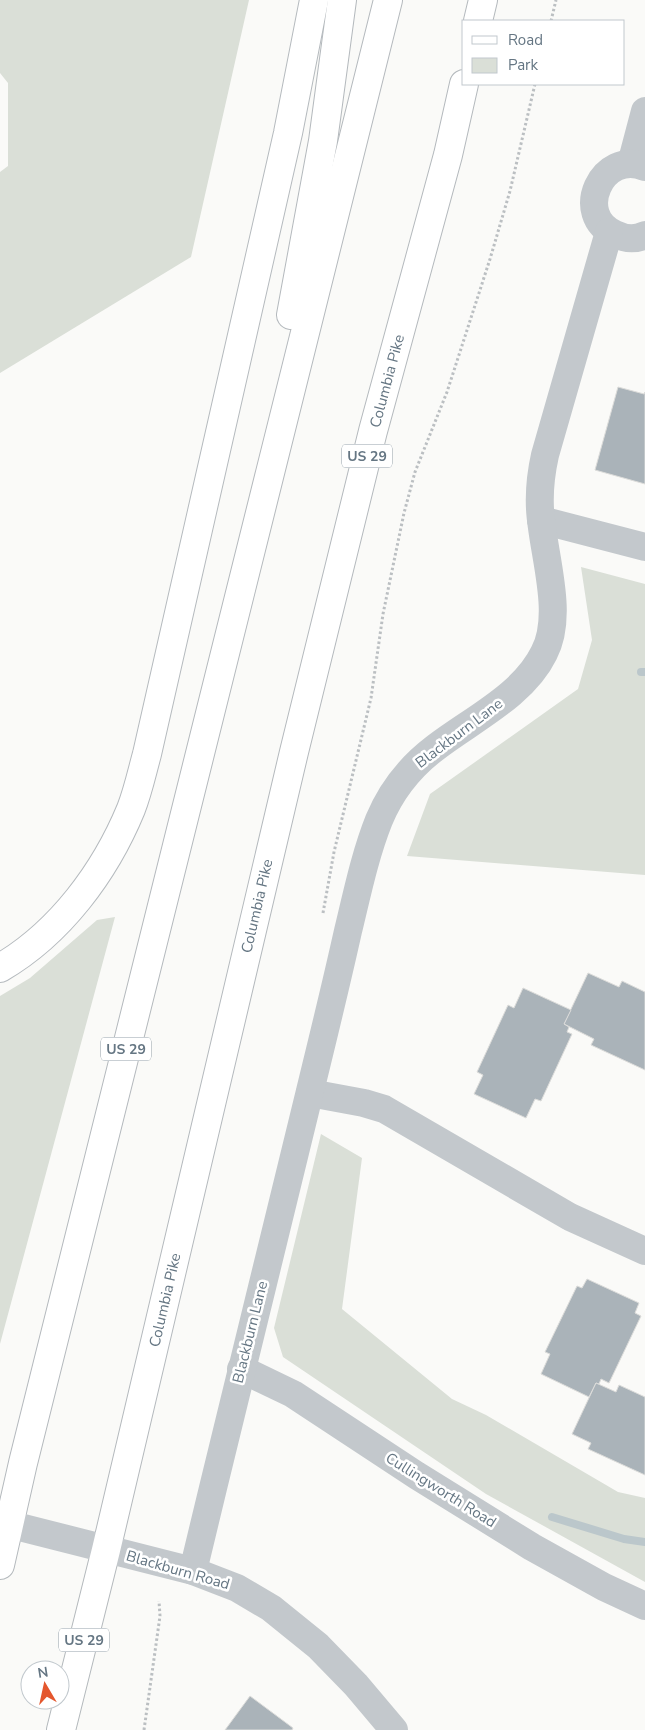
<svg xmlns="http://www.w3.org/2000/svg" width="645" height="1730" viewBox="0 0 645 1730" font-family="'Nunito Sans',sans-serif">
<rect width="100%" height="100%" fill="#fafaf8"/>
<g fill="#dadfd7">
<polygon points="0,0 249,0 191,257 0,373 0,172 8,166 8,83 0,73"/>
<polygon points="581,567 645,584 645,875 407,856 430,794 578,689 592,640"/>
<polygon points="115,917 0,1344 0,996 30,978 97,920"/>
<polygon points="321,1134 362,1158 342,1309 452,1399 486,1415 618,1492 645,1498 645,1582 486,1494 283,1357 274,1328"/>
</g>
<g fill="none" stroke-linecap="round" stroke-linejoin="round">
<g stroke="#bbc7cb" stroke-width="8">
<polyline points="641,672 645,672"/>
<polyline points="552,1517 624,1539 645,1542"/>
</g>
</g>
<g fill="#aab3b9" stroke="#dcdcda">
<polygon points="618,387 644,394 645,392 645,484 595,470"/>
<polygon points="588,973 619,987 622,981 645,992 645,1070 591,1045 594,1039 564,1024"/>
<polygon points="523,988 571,1010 564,1024 569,1027 567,1032 572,1034 541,1101 535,1099 526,1118 474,1094 483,1075 477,1072 508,1005 514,1008"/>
<polygon points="587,1279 639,1303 635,1313 641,1316 609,1383 601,1379 599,1384 596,1383 589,1397 541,1374 550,1354 545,1352 577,1286 582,1288"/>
<polygon points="596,1383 616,1392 619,1385 645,1397 645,1475 588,1449 591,1443 572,1434"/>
<polygon points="250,1696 293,1728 292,1730 225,1730"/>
</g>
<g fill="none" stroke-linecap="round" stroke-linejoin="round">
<g stroke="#b5babe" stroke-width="30">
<path id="major" d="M0 968C60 933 105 872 131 809 138 791 142 772 147 754L288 133 314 0"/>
</g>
<g stroke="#b4b9bd" stroke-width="30">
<g id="highway">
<polyline points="478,21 483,0"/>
<polyline points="291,315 323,141 342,0"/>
<polyline points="0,1565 23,1463 388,0"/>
<polyline points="61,1730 106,1550 294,752 373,431 448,155 464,84"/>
</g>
</g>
<g stroke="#bbbfc2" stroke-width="3" stroke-dasharray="2.5 2.5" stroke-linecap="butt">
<polyline points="551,21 556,0"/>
<polyline points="323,913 334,852 371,698 383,614 404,513 415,472 447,392 490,259 510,191 535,84"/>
<polyline points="144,1730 160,1616 159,1601"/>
</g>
<g stroke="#c3c8cc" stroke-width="28">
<polyline points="631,164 645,111"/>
<path d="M645 167C602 149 572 215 615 234 625 239 635 240 645 235"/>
<polyline points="541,520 645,547"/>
<polyline points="310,1093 364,1103 384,1109 570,1217 645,1251"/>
<polyline points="241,1369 293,1394 416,1475 532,1547 604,1587 645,1606"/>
<polyline points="0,1522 193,1571 237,1588 271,1608 318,1646 356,1685 394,1730"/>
<path d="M193 1571C231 1411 272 1252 310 1091 323 1038 336 985 348 931 357 894 365 855 379 820 391 791 410 767 435 748 471 720 523 696 544 653 565 614 542 551 540 509 539 490 541 473 545 455L609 232"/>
</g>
<use href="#major" stroke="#fff" stroke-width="28"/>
<use href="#highway" stroke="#fff" stroke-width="28"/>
</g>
<g text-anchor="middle" stroke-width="5" stroke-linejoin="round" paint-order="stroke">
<g fill="#fff" stroke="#939fa8" stroke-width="1">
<rect x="342" y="444.5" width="50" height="23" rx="4"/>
<rect x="101" y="1037.5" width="50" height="23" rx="4"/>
<rect x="59" y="1628.5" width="50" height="23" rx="4"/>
</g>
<g font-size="14" font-weight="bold" fill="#657683">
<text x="367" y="461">US 29</text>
<text x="126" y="1054">US 29</text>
<text x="84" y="1645">US 29</text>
</g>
<g font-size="15" fill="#657683" stroke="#fff">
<text transform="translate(387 381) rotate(-75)" y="5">Columbia Pike</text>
<text transform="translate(459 733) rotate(-37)" y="5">Blackburn Lane</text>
<text transform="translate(257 906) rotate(-77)" y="5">Columbia Pike</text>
<text transform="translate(165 1300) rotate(-77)" y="5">Columbia Pike</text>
<text transform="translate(250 1332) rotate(-76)" y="5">Blackburn Lane</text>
<text transform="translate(441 1490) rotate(32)" y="5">Cullingworth Road</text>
<text transform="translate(178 1570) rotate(16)" y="5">Blackburn Road</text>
</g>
</g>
<rect x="462" y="20" width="162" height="65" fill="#ffffff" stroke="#c1c8cd"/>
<rect x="472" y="36" width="25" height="8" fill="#ffffff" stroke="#c1c8cd"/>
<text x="508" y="45" font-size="15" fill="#657683">Road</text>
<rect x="472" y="58" width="25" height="15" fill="#dadfd7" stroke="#c1c8cd"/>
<text x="508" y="70" font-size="15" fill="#657683">Park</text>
<g transform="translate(45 1685) rotate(351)"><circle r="24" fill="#ffffff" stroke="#c1c8cd"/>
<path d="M0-4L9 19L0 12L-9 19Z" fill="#e4572e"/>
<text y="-8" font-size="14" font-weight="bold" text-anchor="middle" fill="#657683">N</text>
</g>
</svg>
